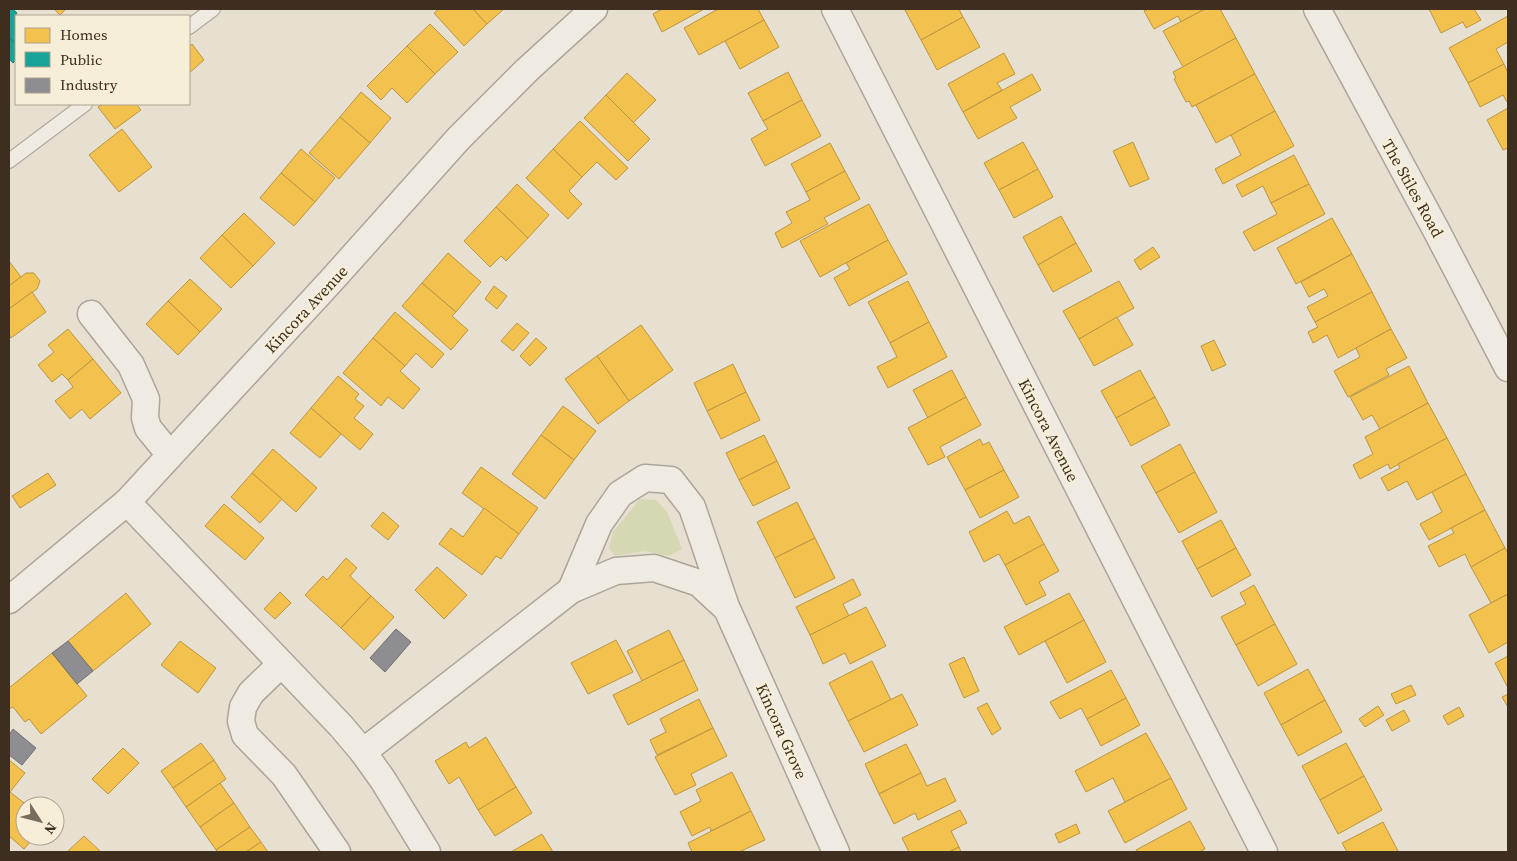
<svg xmlns="http://www.w3.org/2000/svg" width="1517" height="861" viewBox="0 0 1517 861" font-family="'Source Serif 4',serif">
<rect width="100%" height="100%" fill="#e7e0d1"/>
<polygon fill="#d6d7b3" points="640,499 656,500 667,512 682,549 669,556 645,551 615,556 609,548 613,532"/>
<g fill="#f2c14e" stroke="#bc9540">
<polygon points="54,9 66,9 60,15"/>
<polygon points="439,9 473,9 487,24 464,46 434,13"/>
<polygon points="473,9 504,9 487,24"/>
<polygon points="662,9 704,9 662,32 653,14"/>
<polygon points="718,9 758,9 764,20 699,55 684,28"/>
<polygon points="907,9 959,9 963,17 921,40 905,10"/>
<polygon points="1149,9 1205,9 1181,22 1178,16 1154,29 1144,11"/>
<polygon points="1205,9 1220,9 1236,38 1183,67 1163,31"/>
<polygon points="1429,9 1474,9 1481,20 1466,28 1463,22 1441,33"/>
<polygon points="1508,16 1508,42 1496,49 1504,64 1468,83 1449,48"/>
<polygon points="963,17 980,47 937,70 921,40"/>
<polygon points="764,20 779,47 740,69 725,41"/>
<polygon points="430,24 458,52 435,74 407,46"/>
<polygon points="1236,38 1255,74 1192,107 1189,101 1186,102 1174,79 1176,78 1173,72"/>
<polygon points="192,44 204,60 189,73 189,47"/>
<polygon points="407,46 435,74 407,103 392,88 381,100 367,86"/>
<polygon points="1004,53 1015,74 997,83 1002,90 963,112 948,84"/>
<polygon points="1504,64 1508,73 1508,101 1507,102 1503,95 1480,107 1468,83"/>
<polygon points="788,72 802,100 763,121 748,93"/>
<polygon points="627,73 656,100 633,123 606,95"/>
<polygon points="1032,74 1041,90 1010,107 1017,118 978,139 963,112"/>
<polygon points="1255,74 1275,111 1216,143 1196,105"/>
<polygon points="361,92 391,118 370,143 340,117"/>
<polygon points="606,95 650,139 628,161 584,118"/>
<polygon points="802,100 821,136 765,166 751,139 768,129 763,121"/>
<polygon points="103,104 136,104 141,110 115,129 98,107"/>
<polygon points="1508,108 1508,148 1503,150 1487,120"/>
<polygon points="1275,111 1294,146 1223,184 1215,169 1241,155 1231,135"/>
<polygon points="340,117 370,143 339,179 309,153"/>
<polygon points="580,121 628,168 616,180 597,162 582,177 553,149"/>
<polygon points="122,129 152,167 119,192 89,155"/>
<polygon points="1023,142 1038,169 999,190 984,163"/>
<polygon points="1133,142 1149,179 1130,187 1113,151"/>
<polygon points="830,143 845,171 806,192 791,164"/>
<polygon points="301,149 335,178 315,202 281,173"/>
<polygon points="553,149 582,177 569,191 582,204 568,219 526,178"/>
<polygon points="1294,155 1309,184 1271,203 1263,186 1242,197 1236,185"/>
<polygon points="1038,169 1053,197 1014,218 999,190"/>
<polygon points="845,171 860,199 824,218 828,224 782,248 775,233 792,223 786,212 810,200 806,192"/>
<polygon points="281,173 315,202 294,226 260,198"/>
<polygon points="517,184 549,215 528,238 496,207"/>
<polygon points="1309,184 1325,214 1254,251 1243,232 1277,214 1271,203"/>
<polygon points="869,204 888,240 820,277 800,241"/>
<polygon points="496,207 528,238 506,261 501,256 490,267 464,241"/>
<polygon points="244,213 275,243 253,266 222,235"/>
<polygon points="1061,216 1076,243 1038,265 1023,237"/>
<polygon points="1332,218 1352,254 1296,284 1277,248"/>
<polygon points="222,235 253,266 231,288 200,258"/>
<polygon points="888,240 907,274 849,306 834,278 850,269 846,263"/>
<polygon points="1076,243 1092,271 1053,292 1038,265"/>
<polygon points="1153,247 1160,257 1140,270 1134,260"/>
<polygon points="448,253 481,282 456,312 422,283"/>
<polygon points="1352,254 1372,292 1315,322 1307,307 1328,296 1324,289 1309,297 1301,282"/>
<polygon points="9,261 21,277 9,286"/>
<polygon points="26,273 34,273 40,281 37,289 9,309 9,286"/>
<polygon points="190,279 222,309 200,332 168,301"/>
<polygon points="908,281 929,322 890,343 868,302"/>
<polygon points="1119,281 1134,308 1079,339 1063,311"/>
<polygon points="422,283 456,312 452,316 468,330 451,350 402,306"/>
<polygon points="494,286 507,296 497,309 485,299"/>
<polygon points="32,292 46,312 11,338 9,334 9,309"/>
<polygon points="1372,292 1391,329 1338,358 1327,335 1313,343 1308,332 1318,327 1315,322"/>
<polygon points="168,301 200,332 178,355 146,324"/>
<polygon points="395,312 444,354 432,368 416,353 405,366 373,338"/>
<polygon points="1117,317 1133,345 1094,366 1079,339"/>
<polygon points="929,322 947,357 888,388 877,367 897,357 890,343"/>
<polygon points="517,323 529,333 513,351 501,341"/>
<polygon points="641,325 673,370 629,401 597,356"/>
<polygon points="68,329 93,359 68,380 62,374 52,382 38,365 54,352 48,345"/>
<polygon points="1391,329 1407,358 1386,369 1389,375 1348,397 1334,371 1360,357 1356,348"/>
<polygon points="373,338 405,366 400,371 420,389 403,409 388,397 381,406 343,373"/>
<polygon points="536,338 547,348 530,366 520,356"/>
<polygon points="1214,340 1226,365 1212,371 1201,346"/>
<polygon points="597,356 629,401 598,424 565,379"/>
<polygon points="93,359 121,393 90,419 82,409 70,419 55,401 73,387 68,380"/>
<polygon points="733,364 746,392 707,411 694,383"/>
<polygon points="1409,366 1428,403 1380,429 1372,415 1363,420 1350,397"/>
<polygon points="952,370 966,397 928,418 913,390"/>
<polygon points="1140,370 1155,397 1116,418 1101,391"/>
<polygon points="338,376 359,394 355,399 364,406 354,418 373,434 360,450 311,408"/>
<polygon points="746,392 760,420 721,439 707,411"/>
<polygon points="966,397 981,425 940,447 945,457 928,465 908,428"/>
<polygon points="1155,397 1170,425 1131,446 1116,418"/>
<polygon points="1428,403 1447,438 1390,469 1388,464 1360,479 1353,465 1373,454 1365,437"/>
<polygon points="563,406 596,431 574,460 541,435"/>
<polygon points="311,408 341,434 320,458 290,433"/>
<polygon points="541,435 574,460 545,499 512,474"/>
<polygon points="764,435 777,461 739,480 726,453"/>
<polygon points="1447,438 1466,474 1417,500 1407,481 1388,491 1381,478 1400,468 1398,464"/>
<polygon points="980,439 983,445 989,442 1004,470 965,490 947,457"/>
<polygon points="1180,444 1195,472 1156,493 1141,466"/>
<polygon points="273,449 317,488 296,512 252,473"/>
<polygon points="777,461 790,488 753,506 739,480"/>
<polygon points="481,467 538,508 519,534 462,493"/>
<polygon points="1004,470 1019,497 980,518 965,490"/>
<polygon points="1195,472 1217,512 1179,533 1156,493"/>
<polygon points="48,473 56,485 20,508 12,496"/>
<polygon points="252,473 282,499 260,523 231,497"/>
<polygon points="1466,474 1485,510 1429,540 1420,524 1442,512 1432,492"/>
<polygon points="797,502 815,538 775,558 757,522"/>
<polygon points="224,504 264,538 245,560 205,526"/>
<polygon points="484,508 519,534 501,559 496,556 482,575 439,544 451,528 463,537"/>
<polygon points="1485,510 1505,548 1471,567 1465,554 1439,567 1428,546 1454,533 1451,528"/>
<polygon points="1007,511 1014,524 1029,516 1044,544 1005,565 999,554 984,562 969,532"/>
<polygon points="383,512 399,526 388,540 371,526"/>
<polygon points="1221,520 1236,548 1197,569 1182,541"/>
<polygon points="815,538 835,578 795,598 775,558"/>
<polygon points="1044,544 1059,571 1039,582 1046,595 1026,605 1005,565"/>
<polygon points="1236,548 1251,575 1212,597 1197,569"/>
<polygon points="1505,548 1508,553 1508,594 1491,603 1471,567"/>
<polygon points="346,558 357,568 350,576 371,596 341,628 305,595 323,576 327,580"/>
<polygon points="437,567 467,595 444,619 415,590"/>
<polygon points="853,579 861,595 843,604 849,616 810,635 796,607"/>
<polygon points="1254,585 1275,624 1236,645 1221,617 1246,604 1240,593"/>
<polygon points="280,592 291,603 275,619 264,609"/>
<polygon points="126,593 151,624 93,671 68,641"/>
<polygon points="1069,593 1084,620 1019,655 1004,627"/>
<polygon points="1508,594 1508,642 1489,653 1469,615"/>
<polygon points="371,596 394,617 364,650 341,628"/>
<polygon points="866,607 886,646 850,664 845,653 823,664 810,635"/>
<polygon points="1084,620 1106,662 1067,683 1045,641"/>
<polygon points="1275,624 1297,664 1258,686 1236,645"/>
<polygon points="669,630 684,660 642,681 627,651"/>
<polygon points="616,640 633,672 588,694 571,663"/>
<polygon points="180,641 216,668 198,693 161,665"/>
<polygon points="52,653 87,696 41,734 29,719 25,722 13,707 9,709 9,688"/>
<polygon points="1508,656 1508,688 1495,663"/>
<polygon points="964,657 979,691 964,698 949,664"/>
<polygon points="684,660 698,690 628,725 613,695"/>
<polygon points="872,661 891,700 848,721 829,683"/>
<polygon points="1308,669 1325,700 1281,725 1264,693"/>
<polygon points="1111,670 1126,698 1087,719 1081,708 1060,719 1050,702"/>
<polygon points="1411,685 1416,695 1396,704 1391,694"/>
<polygon points="902,694 918,725 864,752 848,721"/>
<polygon points="1508,694 1508,707 1502,697"/>
<polygon points="1126,698 1140,725 1101,746 1087,719"/>
<polygon points="699,699 713,728 657,755 650,740 666,732 660,719"/>
<polygon points="1325,700 1342,732 1298,756 1281,725"/>
<polygon points="987,703 1001,729 992,735 977,708"/>
<polygon points="1378,706 1384,715 1365,727 1359,719"/>
<polygon points="1459,707 1464,716 1448,725 1443,716"/>
<polygon points="1404,710 1410,721 1392,731 1386,720"/>
<polygon points="713,728 727,756 691,774 696,785 675,795 655,757"/>
<polygon points="1146,733 1171,778 1125,802 1113,778 1086,792 1075,771"/>
<polygon points="486,737 516,787 478,810 459,777 449,784 435,761 466,742 469,748"/>
<polygon points="201,743 214,760 173,788 161,771"/>
<polygon points="1346,743 1364,776 1320,800 1302,766"/>
<polygon points="906,744 921,773 879,794 865,764"/>
<polygon points="123,748 139,763 108,794 92,779"/>
<polygon points="9,760 25,773 10,792 28,806 25,806 25,836 35,836 24,849 9,836"/>
<polygon points="214,760 226,779 186,807 173,788"/>
<polygon points="732,772 751,811 711,831 710,827 692,836 680,812 701,801 696,790"/>
<polygon points="921,773 927,786 945,778 956,801 918,820 915,813 894,824 879,794"/>
<polygon points="1364,776 1382,810 1338,834 1320,800"/>
<polygon points="1171,778 1187,809 1125,843 1108,811"/>
<polygon points="220,783 234,803 200,827 186,807"/>
<polygon points="516,787 532,813 495,836 478,810"/>
<polygon points="234,803 250,827 216,850 200,827"/>
<polygon points="960,810 967,823 951,831 959,847 949,852 909,852 902,838"/>
<polygon points="751,811 765,840 739,852 692,852 688,843"/>
<polygon points="1190,821 1205,849 1199,852 1137,852 1136,850"/>
<polygon points="1383,822 1398,851 1396,852 1347,852 1342,843"/>
<polygon points="1076,824 1080,833 1059,843 1055,834"/>
<polygon points="250,827 261,842 246,852 218,852 216,850"/>
<polygon points="542,834 553,852 511,852"/>
<polygon points="84,836 101,852 67,852"/>
<polygon points="261,842 268,852 246,852"/>
<polygon points="959,847 961,852 949,852"/>
</g>
<g fill="#17a398" stroke="#228074">
<polygon points="9,9 13,9 17,13 14,17 16,20 16,44 9,38"/>
<polygon points="9,38 16,44 16,60 13,63 9,59"/>
</g>
<g fill="#8d8d92" stroke="#757070">
<polygon points="396,629 411,642 385,672 370,658"/>
<polygon points="68,641 93,671 77,684 52,653"/>
<polygon points="13,729 36,748 22,765 9,755 9,735"/>
</g>
<g fill="none" stroke-linecap="round" stroke-linejoin="round">
<g stroke="#ada599" stroke-width="16">
<g id="lane">
<polyline points="189,27 213,9"/>
<polyline points="9,161 85,104"/>
</g>
</g>
<g stroke="#ada599" stroke-width="29">
<g id="street">
<polyline points="835,9 1264,852"/>
<polyline points="1317,9 1435,228 1508,368"/>
<polyline points="91,314 131,365 146,399 145,418 148,428 170,455"/>
<polyline points="127,502 341,726 363,752 383,780 427,852"/>
<polyline points="571,590 599,524 620,494 645,478 671,480 692,507 726,607"/>
<polyline points="9,600 127,502 330,282 459,138 527,70 594,9"/>
<polyline points="281,664 251,693 243,707 241,721 245,735 284,775 337,852"/>
<polyline points="363,752 571,590 616,571 654,568 699,583 727,609 836,852"/>
</g>
</g>
<use href="#lane" stroke="#efebe3" stroke-width="14"/>
<use href="#street" stroke="#efebe3" stroke-width="26"/>
</g>
<g text-anchor="middle" stroke-width="5" stroke-linejoin="round" paint-order="stroke">
<g font-size="16" fill="#3d2e20" stroke="#f7eed8">
<text transform="translate(1413 188) rotate(61)" y="6">The Stiles Road</text>
<text transform="translate(306 309) rotate(-47)" y="6">Kincora Avenue</text>
<text transform="translate(1049 430) rotate(63)" y="6">Kincora Avenue</text>
<text transform="translate(782 731) rotate(66)" y="6">Kincora Grove</text>
</g>
</g>
<rect width="1517" height="861" fill="none" stroke="#3d2e20" stroke-width="20"/>
<rect x="15" y="15" width="175" height="90" fill="#f7eed8" stroke="#ada18e"/>
<rect x="25" y="28" width="25" height="15" fill="#f2c14e" stroke="#ada18e"/>
<text x="60" y="40" font-size="15" fill="#3d2e20">Homes</text>
<rect x="25" y="52" width="25" height="15" fill="#17a398" stroke="#ada18e"/>
<text x="60" y="65" font-size="15" fill="#3d2e20">Public</text>
<rect x="25" y="78" width="25" height="15" fill="#8d8d92" stroke="#ada18e"/>
<text x="60" y="90" font-size="15" fill="#3d2e20">Industry</text>
<g transform="translate(40 821) rotate(126)"><circle r="24" fill="#f7eed8" stroke="#ada18e"/>
<path d="M0-4L9 19L0 12L-9 19Z" fill="#786c5e"/>
<text y="-8" font-size="14" font-weight="bold" text-anchor="middle" fill="#3d2e20">N</text>
</g>
</svg>
